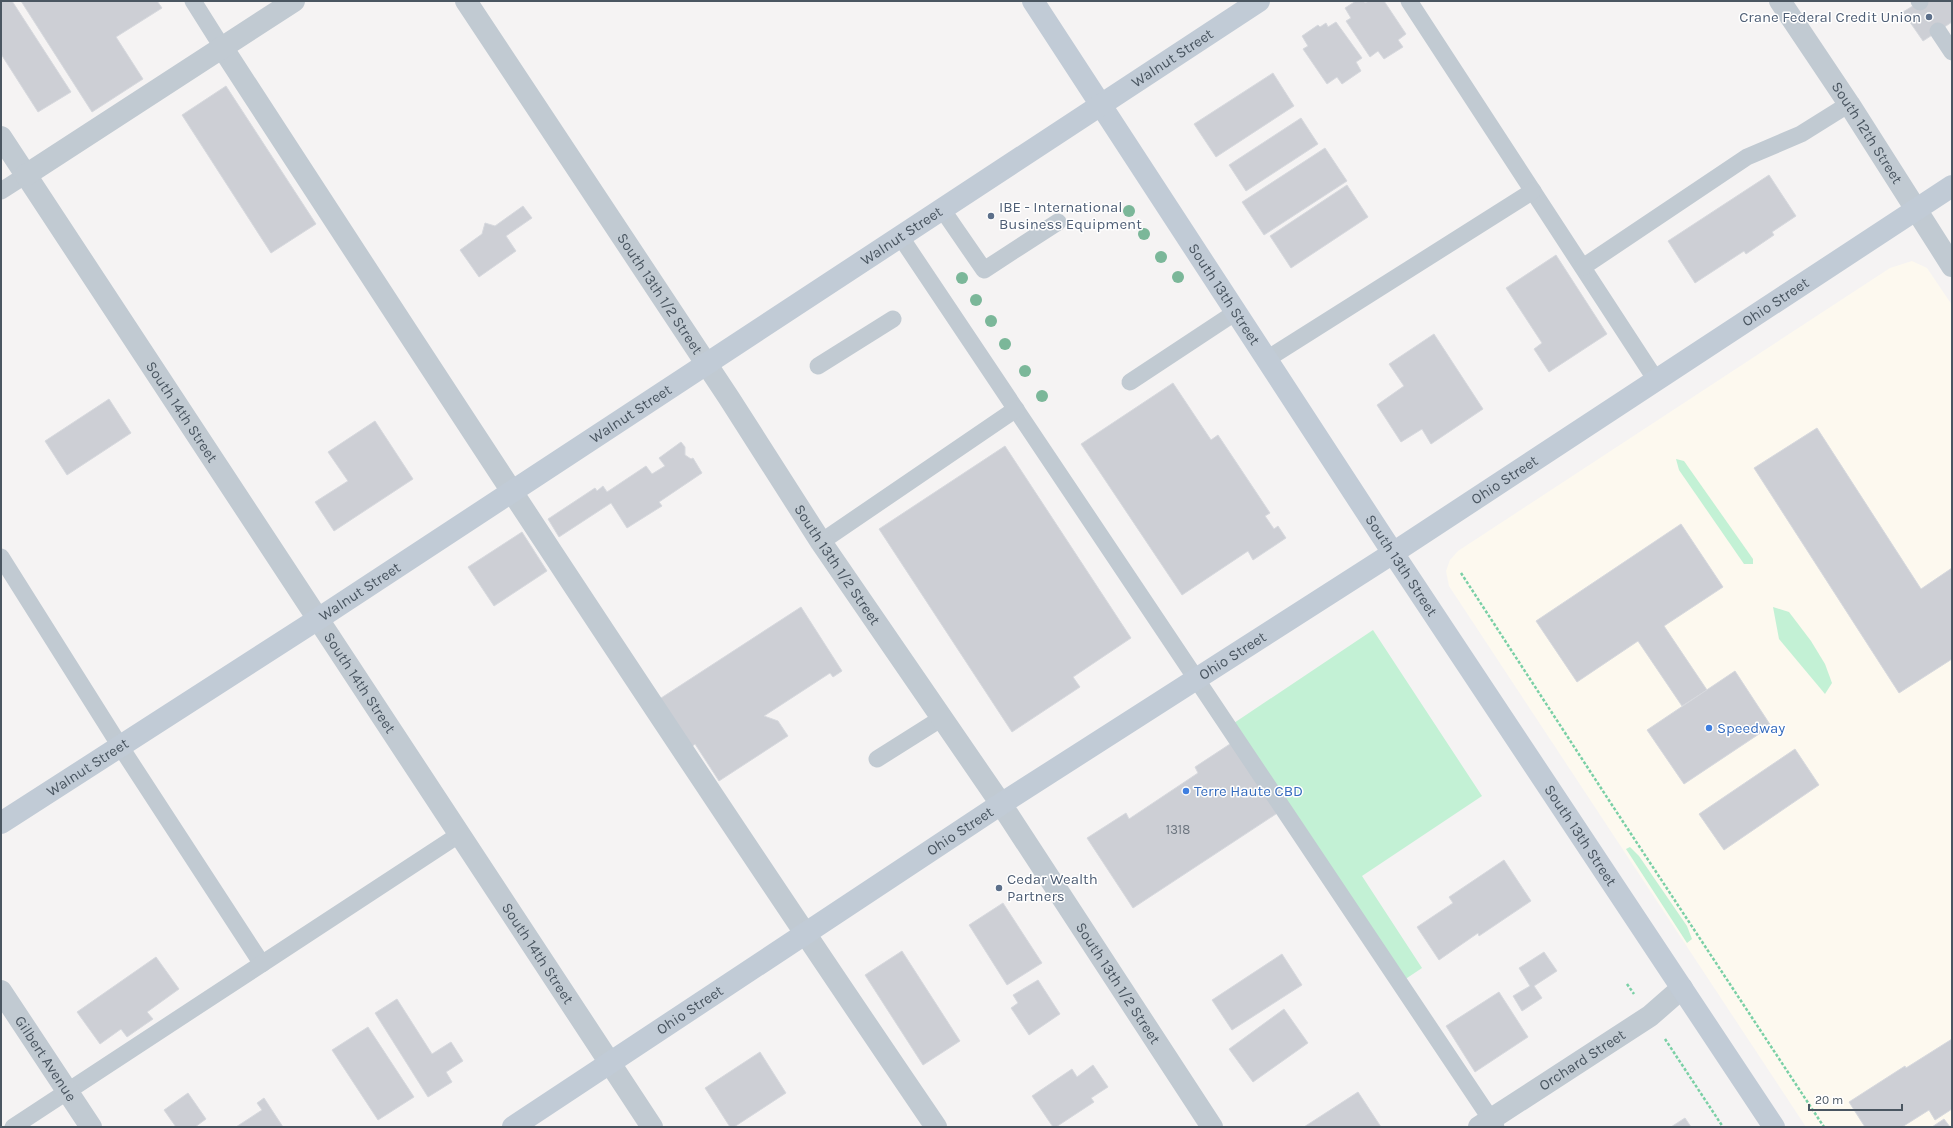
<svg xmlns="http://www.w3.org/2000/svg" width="1953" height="1128" viewBox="0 0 1953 1128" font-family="Karla,sans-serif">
<rect width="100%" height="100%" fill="#f5f3f3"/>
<polygon fill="#fdf9ef" points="1912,261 1927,268 1952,305 1952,1127 1806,1127 1449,586 1446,571 1450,560 1458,551 1890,268"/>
<g fill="#c3f1d5">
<polygon points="1676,459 1684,461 1753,559 1753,564 1744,564 1679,470"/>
<polygon points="1773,607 1789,612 1811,641 1825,664 1832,683 1825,694 1779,639"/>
<polygon points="1373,630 1482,796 1362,876 1422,968 1404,980 1234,723"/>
<polygon points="1630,847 1639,856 1687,926 1692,939 1687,943 1626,849"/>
</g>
<g fill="#cdcfd5" stroke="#d7d9de">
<polygon points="1,1 12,1 71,92 38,112 1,54"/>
<polygon points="21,1 157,1 162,8 116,37 143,79 92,112"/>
<polygon points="1356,1 1364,1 1365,3 1369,1 1384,1 1406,34 1398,40 1403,47 1384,59 1378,51 1370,57 1346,21 1351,18 1345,8"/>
<polygon points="1921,1 1952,1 1952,22 1923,41 1903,12"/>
<polygon points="1336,22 1362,58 1356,62 1361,71 1342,84 1337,77 1327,84 1303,49 1308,46 1302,36 1318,25 1320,27 1326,23 1328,27"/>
<polygon points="1273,73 1294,106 1216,157 1194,124"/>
<polygon points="226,86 316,224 271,253 182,115"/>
<polygon points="1301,118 1318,144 1246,191 1229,165"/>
<polygon points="1325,148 1347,181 1264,235 1242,202"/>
<polygon points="1769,175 1796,216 1772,232 1774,235 1746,254 1744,251 1695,283 1668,241"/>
<polygon points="1347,185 1368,217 1291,268 1270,236"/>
<polygon points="523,206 532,218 506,236 516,251 479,277 460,250 482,234 485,223 495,226"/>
<polygon points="1556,255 1607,334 1549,372 1534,349 1542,343 1506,288"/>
<polygon points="1434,334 1483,409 1431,444 1422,429 1401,442 1377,405 1404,386 1389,364"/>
<polygon points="1173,383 1211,440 1218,435 1270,513 1265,516 1274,529 1278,526 1286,538 1253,560 1248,551 1182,595 1081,444"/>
<polygon points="109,399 131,433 67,475 45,441"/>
<polygon points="375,421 413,479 334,531 315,502 348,481 328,452"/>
<polygon points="1817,428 1921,589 1952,568 1952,659 1899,693 1754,468"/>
<polygon points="681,442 685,447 685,455 691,459 693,458 702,473 659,502 662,506 627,528 611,503 559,537 548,519 595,488 597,491 603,486 607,492 646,466 652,474 665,466 659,458"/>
<polygon points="1005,446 1131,638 1073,677 1080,687 1012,732 879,529"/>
<polygon points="1681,524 1723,587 1664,626 1707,690 1682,706 1638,641 1577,682 1536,621"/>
<polygon points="522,532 547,571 494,606 468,567"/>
<polygon points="801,607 842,671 833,677 830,673 764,716 778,721 788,736 719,781 695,744 690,748 658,700"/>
<polygon points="1735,671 1771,726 1684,784 1647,730"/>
<polygon points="1233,742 1279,812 1133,908 1087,838 1126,813 1129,819 1198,773 1195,767"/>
<polygon points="1795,749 1819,785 1724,850 1699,814"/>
<polygon points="1504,860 1531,901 1479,936 1478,933 1439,960 1417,927 1453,903 1449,897"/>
<polygon points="1003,903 1042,963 1007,985 969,925"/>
<polygon points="902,951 960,1041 923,1065 865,975"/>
<polygon points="1544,952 1557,971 1534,986 1542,998 1522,1011 1513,996 1530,986 1519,968"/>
<polygon points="1282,954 1302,985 1232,1030 1212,1000"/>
<polygon points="156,957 179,989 147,1012 153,1019 127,1037 121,1029 100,1044 77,1012"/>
<polygon points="1038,980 1060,1014 1029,1035 1011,1008 1018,1003 1013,995"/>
<polygon points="1499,992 1528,1037 1475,1072 1446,1026"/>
<polygon points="397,999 432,1054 451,1042 463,1061 446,1072 452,1082 428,1097 375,1013"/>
<polygon points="1284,1009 1308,1043 1253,1082 1229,1049"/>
<polygon points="368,1027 414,1097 378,1120 332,1050"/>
<polygon points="1952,1039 1952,1109 1935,1120 1929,1110 1902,1127 1865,1127 1849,1102 1905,1066 1906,1068"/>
<polygon points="760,1052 786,1093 734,1127 730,1127 705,1088"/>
<polygon points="1093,1065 1108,1087 1091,1098 1094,1102 1056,1127 1053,1127 1032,1096 1072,1069 1077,1077"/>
<polygon points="1358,1092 1381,1127 1304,1127"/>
<polygon points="188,1093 206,1119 195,1127 176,1127 164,1110"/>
<polygon points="264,1098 283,1127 236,1127 262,1110 257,1103"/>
<polygon points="1685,1118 1691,1127 1671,1127"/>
<polygon points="1944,1119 1950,1127 1932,1127"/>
</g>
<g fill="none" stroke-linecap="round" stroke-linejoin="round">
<g stroke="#7ad0a6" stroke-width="2.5" stroke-dasharray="3 2" stroke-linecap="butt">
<polyline points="1461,573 1612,805 1824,1127"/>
<polyline points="1627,984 1634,994"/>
<polyline points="1665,1039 1723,1127"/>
</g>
<g stroke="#c1cad2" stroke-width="17">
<polyline points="193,1 222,47"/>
<polyline points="1409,1 1656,380"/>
<polyline points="1919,1 1920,2"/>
<polyline points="1938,31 1952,52"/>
<polyline points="1,191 26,175"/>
<polyline points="942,209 984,270 1058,222"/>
<polyline points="900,236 1496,1127"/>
<polyline points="1583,267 1747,157 1801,134 1849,104"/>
<polyline points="1267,359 1533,191"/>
<polyline points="818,366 893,319"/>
<polyline points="1130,382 1236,312"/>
<polyline points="821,542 1016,409"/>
<polyline points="1,557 120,746 262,964"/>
<polyline points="877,759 942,718"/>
<polyline points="13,1127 460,834"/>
</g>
<g stroke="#c1cad2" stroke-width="22">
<path id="s1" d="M466 1 729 398 821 542 1001 804 1212 1127"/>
<path id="s2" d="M1780 1 1849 104 1952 266"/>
<path d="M222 47C457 409 693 770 936 1127"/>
<path id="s3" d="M1 137 652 1127"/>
<polyline points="26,175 294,1"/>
<path id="s4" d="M1 991 91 1127"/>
<path id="s5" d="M1479 1127 1650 1016 1682 988"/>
</g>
<g stroke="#c1cbd6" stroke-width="22">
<path id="s6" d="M1033 1 1393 553 1774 1127"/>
<path id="s7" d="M1 823 318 619 1259 1"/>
<path id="s8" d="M513 1127 1001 804 1393 553 1952 186"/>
</g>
</g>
<g fill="#7bb799">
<circle cx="1129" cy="211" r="6"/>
<circle cx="1144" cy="234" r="6"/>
<circle cx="1161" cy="257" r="6"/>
<circle cx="1178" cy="277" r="6"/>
<circle cx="962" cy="278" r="6"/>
<circle cx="976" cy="300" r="6"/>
<circle cx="991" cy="321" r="6"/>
<circle cx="1005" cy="344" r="6"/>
<circle cx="1025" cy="371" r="6"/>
<circle cx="1042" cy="396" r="6"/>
</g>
<g fill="#5c6f8a" stroke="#fff" stroke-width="1.5">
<circle cx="1929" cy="17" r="4"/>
<circle cx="991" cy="216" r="4"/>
<circle cx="999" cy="888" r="4"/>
</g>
<g fill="#3f7fe0" stroke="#fff" stroke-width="1.5">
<circle cx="1709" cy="728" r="4"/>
<circle cx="1186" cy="791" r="4"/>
</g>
<g text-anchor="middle" stroke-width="3" stroke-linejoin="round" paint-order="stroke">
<g font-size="13" fill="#6b747e">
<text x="1178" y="834">1318</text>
</g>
<g font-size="15" fill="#4e5e75" stroke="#fff" text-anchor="start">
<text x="1921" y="22" text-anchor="end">Crane Federal Credit Union</text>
<text x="999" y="212">IBE - International<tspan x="999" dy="17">Business Equipment</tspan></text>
<text x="1007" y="884">Cedar Wealth<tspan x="1007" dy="17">Partners</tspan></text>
</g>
<g font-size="15" fill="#4a5661" stroke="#fff">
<text dy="5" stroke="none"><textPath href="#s7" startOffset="1399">Walnut Street</textPath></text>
<text dy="5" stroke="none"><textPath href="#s2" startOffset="158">South 12th Street</textPath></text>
<text dy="5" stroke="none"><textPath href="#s7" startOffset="1075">Walnut Street</textPath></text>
<text dy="5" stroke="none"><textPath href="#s1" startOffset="351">South 13th 1/2 Street</textPath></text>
<text dy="5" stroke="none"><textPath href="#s6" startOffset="350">South 13th Street</textPath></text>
<text dy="5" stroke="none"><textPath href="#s8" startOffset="1508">Ohio Street</textPath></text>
<text dy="5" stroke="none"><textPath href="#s3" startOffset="329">South 14th Street</textPath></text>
<text dy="5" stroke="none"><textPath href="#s7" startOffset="751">Walnut Street</textPath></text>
<text dy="5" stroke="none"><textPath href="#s8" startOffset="1184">Ohio Street</textPath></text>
<text dy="5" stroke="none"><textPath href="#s1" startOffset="675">South 13th 1/2 Street</textPath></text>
<text dy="5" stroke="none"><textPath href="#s6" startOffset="674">South 13th Street</textPath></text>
<text dy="5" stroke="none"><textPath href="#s7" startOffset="427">Walnut Street</textPath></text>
<text dy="5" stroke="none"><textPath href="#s8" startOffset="860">Ohio Street</textPath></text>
<text dy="5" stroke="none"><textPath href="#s3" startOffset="653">South 14th Street</textPath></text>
<text dy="5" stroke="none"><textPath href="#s7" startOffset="103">Walnut Street</textPath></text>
<text dy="5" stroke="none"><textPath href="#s8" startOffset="536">Ohio Street</textPath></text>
<text dy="5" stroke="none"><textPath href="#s6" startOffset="998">South 13th Street</textPath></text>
<text dy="5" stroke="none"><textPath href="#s3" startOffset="977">South 14th Street</textPath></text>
<text dy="5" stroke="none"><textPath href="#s1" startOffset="1179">South 13th 1/2 Street</textPath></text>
<text dy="5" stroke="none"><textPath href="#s8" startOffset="212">Ohio Street</textPath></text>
<text dy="5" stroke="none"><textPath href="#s4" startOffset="81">Gilbert Avenue</textPath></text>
<text dy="5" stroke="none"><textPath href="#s5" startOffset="123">Orchard Street</textPath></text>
</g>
<g font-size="15" fill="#366cbe" stroke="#fff" text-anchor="start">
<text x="1717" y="733">Speedway</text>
<text x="1194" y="796">Terre Haute CBD</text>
</g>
</g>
<rect width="1953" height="1128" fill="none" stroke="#4a5661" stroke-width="4"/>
<path d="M1809 1104v6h93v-6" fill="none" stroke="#4a5661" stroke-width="2"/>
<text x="1815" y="1104" font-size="12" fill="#4a5661" stroke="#ffffff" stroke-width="3" paint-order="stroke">20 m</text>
</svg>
